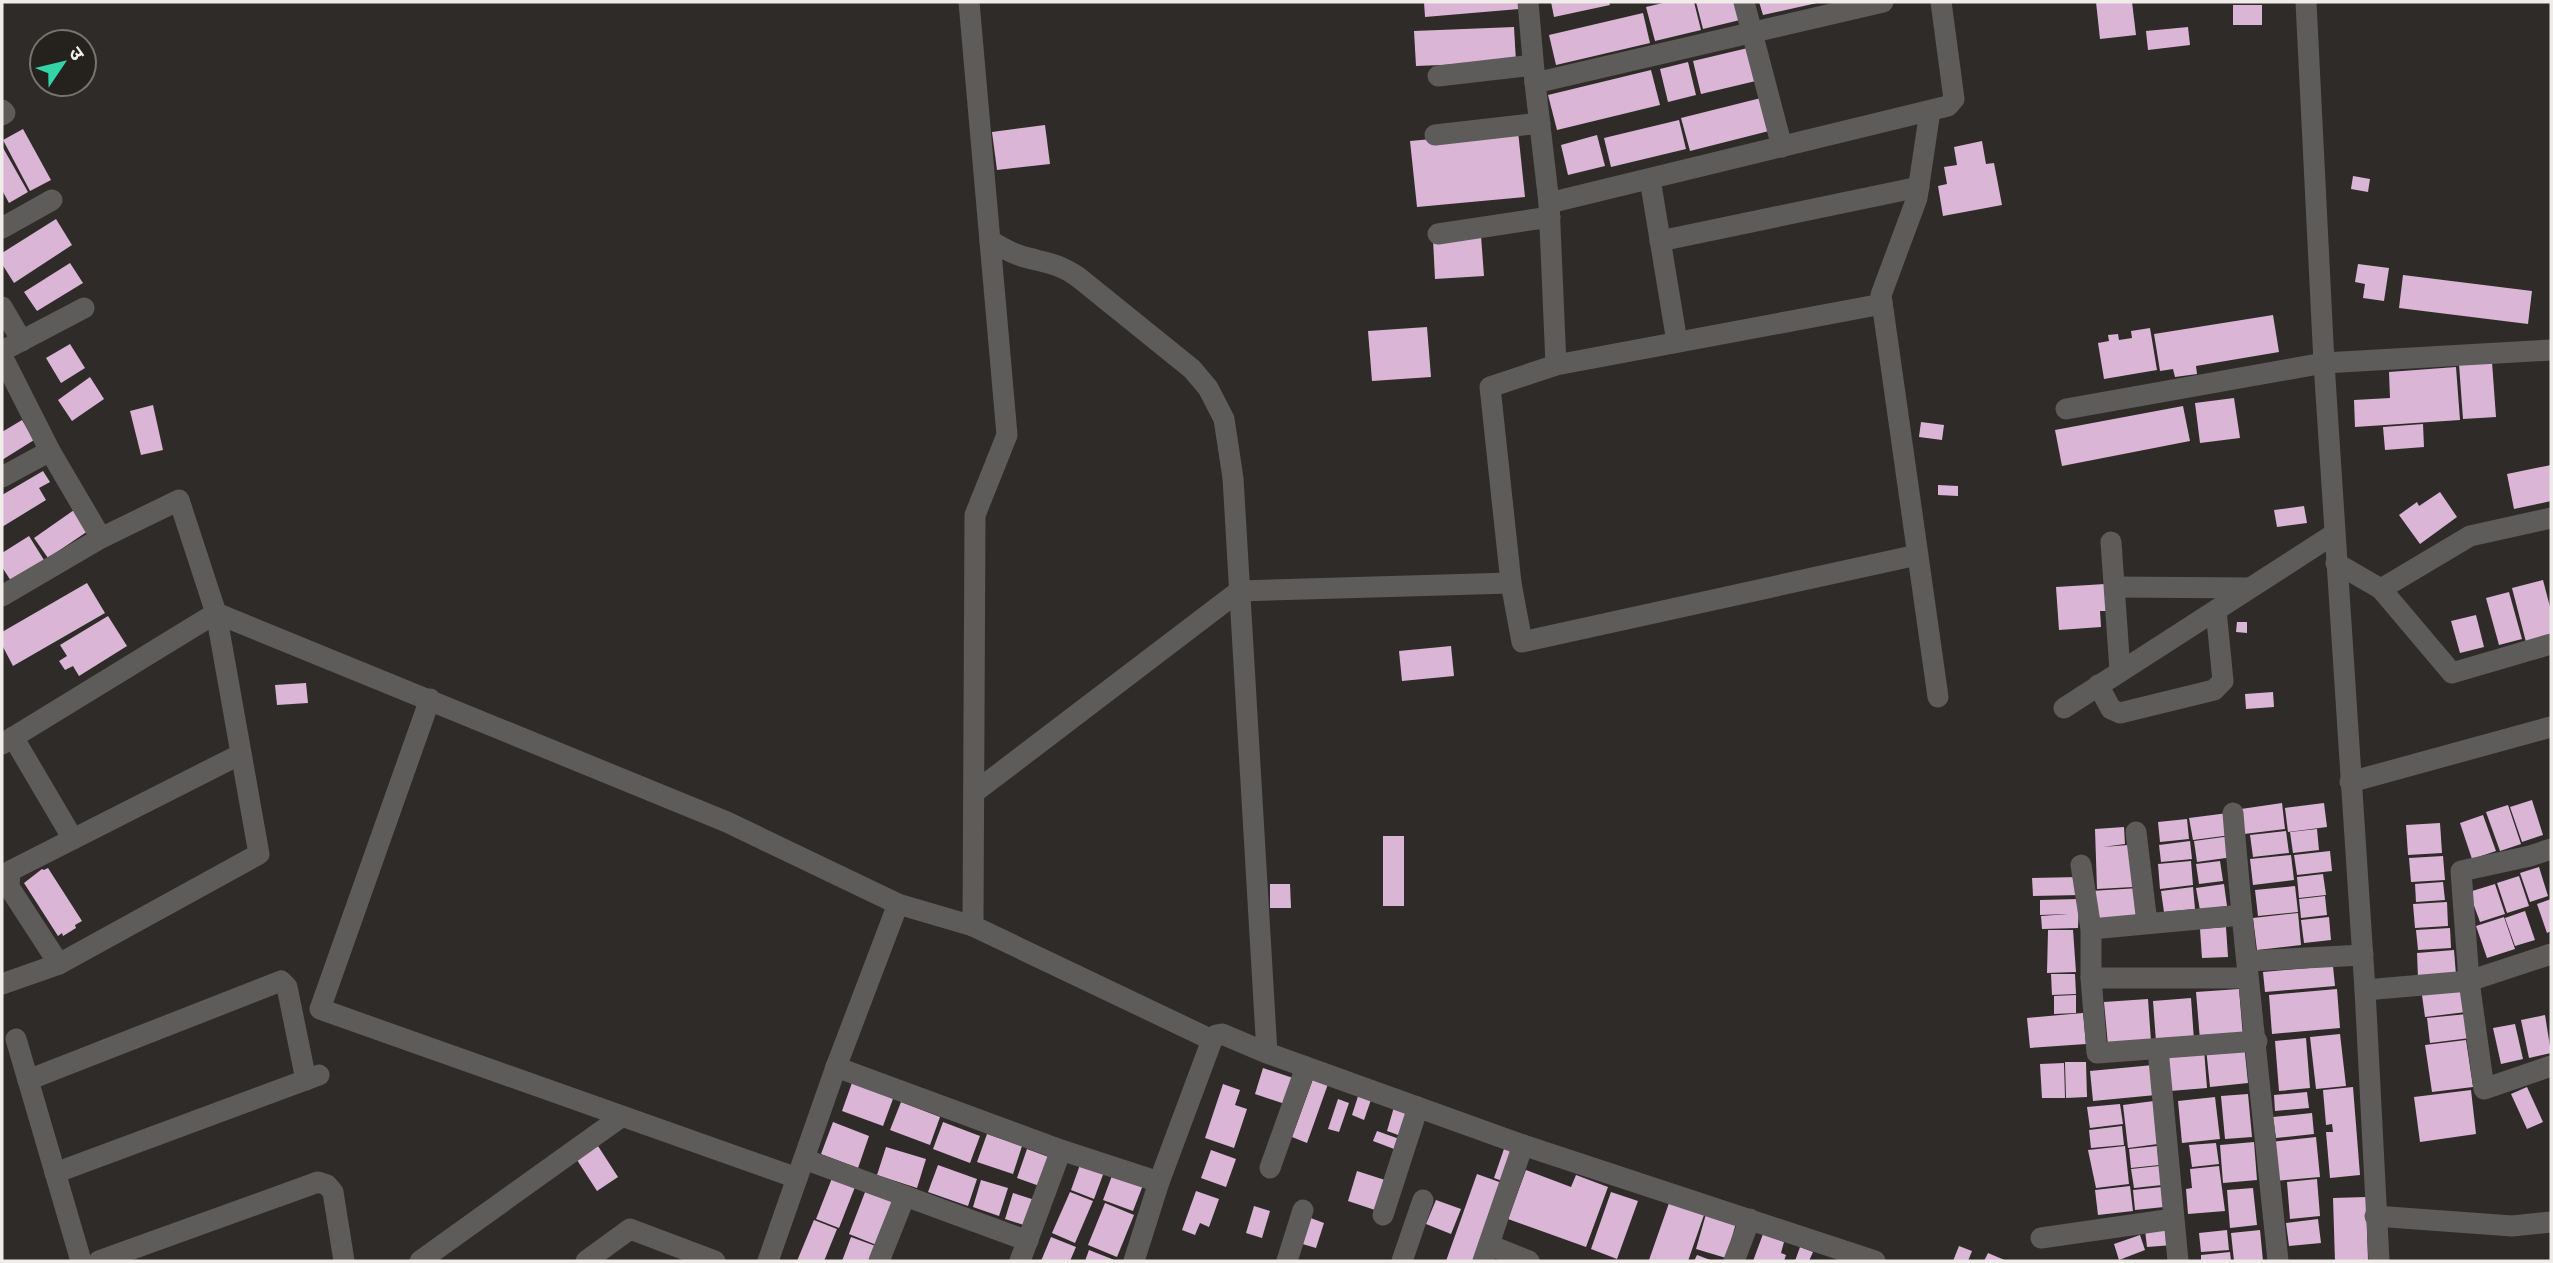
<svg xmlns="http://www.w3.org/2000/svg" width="2553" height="1263" viewBox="0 0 2553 1263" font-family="'Exo 2','Noto Sans Devanagari',sans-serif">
<rect width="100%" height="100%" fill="#2f2b28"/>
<g fill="#dab5d5">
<polygon points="1424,2 1519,2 1519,9 1425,17"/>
<polygon points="1551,2 1609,2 1610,5 1554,17"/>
<polygon points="1667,2 1694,2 1701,30 1655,41 1646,7"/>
<polygon points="1696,2 1740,2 1744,19 1703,29"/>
<polygon points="1759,2 1817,2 1817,3 1763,15"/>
<polygon points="2096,2 2132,2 2136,35 2100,39"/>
<rect x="2233" y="5" width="29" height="20"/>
<polygon points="1643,13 1650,43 1556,65 1549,35"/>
<polygon points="1514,27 1516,62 1416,66 1414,31"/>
<polygon points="2188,27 2190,45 2148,50 2146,31"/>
<polygon points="1752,47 1760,80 1701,94 1693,61"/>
<polygon points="1688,62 1696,95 1668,102 1660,69"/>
<polygon points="1651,70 1660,105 1557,130 1548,95"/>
<polygon points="1761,98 1769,131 1690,151 1681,118"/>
<polygon points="1679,120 1686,149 1611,167 1604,138"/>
<polygon points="1045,125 1050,164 997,170 992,132"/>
<polygon points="23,129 51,180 30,191 3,140"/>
<polygon points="1518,131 1525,197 1417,207 1410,141"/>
<polygon points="1597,135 1605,166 1568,175 1561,145"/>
<polygon points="1982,141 1986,164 1994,163 2002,205 1943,216 1938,186 1947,184 1944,167 1957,165 1954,147"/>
<polygon points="2,146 28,192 9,203 2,190"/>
<polygon points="2353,176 2370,179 2368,192 2351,189"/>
<polygon points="56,219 72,245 14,283 2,264 2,253"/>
<polygon points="1481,236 1484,276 1435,279 1433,239"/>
<polygon points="70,263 83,283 37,311 24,292"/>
<polygon points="2358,264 2389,268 2384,301 2363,298 2365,284 2355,282"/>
<polygon points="2403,275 2532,291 2528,324 2399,308"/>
<polygon points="2273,315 2279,352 2196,366 2197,374 2175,377 2173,369 2160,371 2154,334"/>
<polygon points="1427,327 1431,377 1372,381 1368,331"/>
<polygon points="2150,328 2157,370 2104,379 2098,343 2109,341 2108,335 2118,334 2119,340 2132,338 2131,331"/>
<polygon points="70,344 85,368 61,383 46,358"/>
<polygon points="2492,362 2496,417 2463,419 2459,364"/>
<polygon points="2456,367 2460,420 2355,427 2354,400 2390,398 2389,372"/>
<polygon points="90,377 104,399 72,421 58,400"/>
<polygon points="2234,398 2240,438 2200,443 2195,403"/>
<polygon points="153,405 163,450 141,455 130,411"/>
<polygon points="2183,406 2190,441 2062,466 2055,430"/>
<polygon points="22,420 34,440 2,460 2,432"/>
<polygon points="1921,422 1944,425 1942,440 1919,437"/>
<polygon points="2423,424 2424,447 2385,450 2383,427"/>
<polygon points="2551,465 2551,501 2514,509 2507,474"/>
<polygon points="43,471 50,482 39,488 46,500 2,527 2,495"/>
<polygon points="1938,485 1958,486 1958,496 1938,495"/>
<polygon points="2440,492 2457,517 2420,544 2399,515 2417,502 2419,506"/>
<polygon points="2304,506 2307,523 2277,527 2274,510"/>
<polygon points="74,510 88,531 48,558 34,538"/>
<polygon points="29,536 44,560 11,581 2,567 2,553"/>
<polygon points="2543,580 2551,611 2551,636 2526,642 2512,588"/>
<polygon points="87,583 105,613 13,666 2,645 2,632"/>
<polygon points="2105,584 2107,611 2100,611 2101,627 2059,630 2056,587"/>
<polygon points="2509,592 2522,639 2499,645 2486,598"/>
<polygon points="2476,615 2484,647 2460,653 2451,621"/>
<polygon points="108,616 127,646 79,676 73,666 65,670 59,661 67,656 60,645"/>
<polygon points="2237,622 2247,622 2247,633 2236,632"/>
<polygon points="1451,646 1454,676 1402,681 1399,651"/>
<polygon points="306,683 308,703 277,705 275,685"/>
<polygon points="2273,692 2274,707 2246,709 2245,694"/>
<polygon points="2532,800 2543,835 2522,842 2510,807"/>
<polygon points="2282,803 2285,829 2244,834 2241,809"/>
<polygon points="2324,803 2327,827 2288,832 2285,808"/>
<polygon points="2508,805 2521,844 2500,851 2486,812"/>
<polygon points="2228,813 2231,835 2193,840 2189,818"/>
<polygon points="2483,815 2496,851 2472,859 2460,823"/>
<polygon points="2187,819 2189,839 2160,842 2158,822"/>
<polygon points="2440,823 2442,853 2408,855 2406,825"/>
<polygon points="2124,827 2125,844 2103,847 2128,845 2133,887 2097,889 2095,829"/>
<polygon points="2317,829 2319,850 2293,853 2290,832"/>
<polygon points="2286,831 2289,853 2253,857 2250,835"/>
<rect x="1383" y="836" width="21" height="70"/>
<polygon points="2231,836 2233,857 2197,862 2194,841"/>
<polygon points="2190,841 2192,859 2161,862 2159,845"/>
<polygon points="2330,851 2332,871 2297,875 2294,855"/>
<polygon points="2291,855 2294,880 2253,885 2250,859"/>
<polygon points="2443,856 2445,880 2411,882 2409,858"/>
<polygon points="2191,861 2193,885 2160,889 2158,864"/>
<polygon points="2220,861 2223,881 2199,884 2196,864"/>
<polygon points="2539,867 2548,896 2530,902 2520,873"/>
<polygon points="48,868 82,921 75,925 76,928 63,936 62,933 58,936 24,883 42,869 44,870"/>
<polygon points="2323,874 2326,895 2299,898 2297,877"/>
<polygon points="2519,876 2529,906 2507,913 2497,883"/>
<polygon points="2079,877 2080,895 2033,896 2032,878"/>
<polygon points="2443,882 2445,900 2416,902 2415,884"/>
<polygon points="1270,884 1290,884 1291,908 1270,908"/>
<polygon points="2224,884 2227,906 2200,910 2196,888"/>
<polygon points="2495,884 2505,914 2480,922 2469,892"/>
<polygon points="2295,886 2298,912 2258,916 2255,890"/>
<polygon points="2193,887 2195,909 2164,912 2161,891"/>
<polygon points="2139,888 2141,915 2093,919 2091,891"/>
<polygon points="2325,896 2327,915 2301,918 2299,899"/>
<polygon points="2079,899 2078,928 2042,929 2041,916 2068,914 2040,915 2040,900"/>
<polygon points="2551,899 2551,931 2547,933 2537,904"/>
<polygon points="2447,902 2448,926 2415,928 2413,904"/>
<polygon points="2525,911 2535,940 2515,946 2505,918"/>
<polygon points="2298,913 2301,945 2257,950 2253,918"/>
<polygon points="2329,917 2331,940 2304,943 2301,920"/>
<polygon points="2504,917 2515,949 2487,958 2476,926"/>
<polygon points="2226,927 2228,957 2202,958 2200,929"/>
<polygon points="2450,928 2451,948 2418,950 2416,930"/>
<polygon points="2048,930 2073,930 2076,972 2047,973"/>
<polygon points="2454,950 2456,975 2418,978 2417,953"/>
<polygon points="2333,966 2335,986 2265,992 2263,972"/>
<polygon points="2051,974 2075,974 2076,994 2052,995"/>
<polygon points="2239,989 2243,1037 2200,1040 2196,992"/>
<polygon points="2337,989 2340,1028 2272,1034 2269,995"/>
<polygon points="2463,989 2466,1012 2425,1017 2422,995"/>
<polygon points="2076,995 2076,1013 2054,1014 2054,996"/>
<polygon points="2191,998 2194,1040 2156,1042 2153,1001"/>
<polygon points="2148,999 2151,1041 2108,1045 2104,1002"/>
<polygon points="2083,1013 2086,1044 2030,1048 2027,1018"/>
<polygon points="2467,1014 2470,1038 2430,1043 2427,1018"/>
<polygon points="2545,1015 2551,1053 2529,1058 2521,1020"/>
<polygon points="2515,1024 2523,1059 2501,1064 2493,1028"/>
<polygon points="2340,1034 2346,1086 2316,1089 2310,1037"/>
<polygon points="2306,1038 2310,1088 2279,1091 2275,1041"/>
<polygon points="2466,1040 2473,1087 2432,1092 2425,1045"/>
<polygon points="2244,1044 2248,1083 2210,1087 2206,1048"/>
<polygon points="2204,1049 2207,1088 2170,1091 2167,1053"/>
<polygon points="2065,1062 2086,1062 2087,1097 2066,1098"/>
<polygon points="2064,1063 2065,1098 2042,1098 2040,1064"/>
<polygon points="2153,1065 2156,1095 2093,1101 2090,1071"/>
<polygon points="1263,1068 1296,1079 1288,1105 1255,1094"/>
<polygon points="1313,1079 1328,1084 1307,1143 1292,1137"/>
<polygon points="853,1080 894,1096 883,1126 842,1111"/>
<polygon points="1223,1084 1240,1090 1235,1105 1247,1109 1234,1148 1205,1138"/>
<polygon points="2353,1087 2360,1175 2330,1178 2326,1132 2333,1132 2332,1124 2326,1125 2323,1090"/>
<polygon points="2527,1087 2543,1122 2527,1129 2511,1094"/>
<polygon points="1360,1090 1373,1094 1364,1120 1352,1115"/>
<polygon points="2471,1090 2476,1134 2420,1142 2414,1097"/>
<polygon points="2307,1092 2309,1108 2275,1111 2274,1095"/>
<polygon points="2248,1094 2252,1137 2225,1139 2221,1096"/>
<polygon points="2215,1097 2220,1139 2182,1143 2178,1101"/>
<polygon points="1338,1099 1349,1103 1339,1132 1328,1129"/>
<polygon points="2154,1101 2158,1144 2128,1148 2123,1105"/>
<polygon points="901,1102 940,1117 930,1145 890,1130"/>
<polygon points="2120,1104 2123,1124 2090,1128 2087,1107"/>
<polygon points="1394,1107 1409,1112 1401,1136 1387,1131"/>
<polygon points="2312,1113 2314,1134 2276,1138 2273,1117"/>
<polygon points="833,1122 869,1136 858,1168 821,1154"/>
<polygon points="943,1122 980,1136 970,1163 933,1149"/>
<polygon points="2122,1126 2124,1145 2091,1148 2089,1130"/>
<polygon points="1377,1131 1405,1141 1402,1152 1373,1141"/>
<polygon points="987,1134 1022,1146 1013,1174 977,1162"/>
<polygon points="2316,1137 2320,1177 2275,1181 2271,1142"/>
<polygon points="2254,1142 2257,1180 2223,1183 2220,1145"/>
<polygon points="1506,1143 1520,1149 1508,1183 1494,1178"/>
<polygon points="2216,1143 2219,1164 2192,1167 2189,1145"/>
<polygon points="598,1146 618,1177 597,1191 577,1160"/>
<polygon points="2125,1146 2129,1184 2096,1188 2088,1150"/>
<polygon points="2157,1146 2159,1165 2131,1168 2129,1149"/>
<polygon points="886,1147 926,1159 917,1188 877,1175"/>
<polygon points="1027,1149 1054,1159 1045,1188 1017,1178"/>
<polygon points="1211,1150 1236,1159 1226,1187 1201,1178"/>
<polygon points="1081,1162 1104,1172 1094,1199 1071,1190"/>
<polygon points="938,1165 977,1179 968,1206 928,1192"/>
<polygon points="2159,1166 2162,1185 2134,1188 2131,1169"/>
<polygon points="2219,1166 2225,1211 2188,1214 2186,1189 2192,1188 2190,1169"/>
<polygon points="1526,1170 1571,1187 1576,1175 1608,1187 1586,1247 1508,1219"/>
<polygon points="1357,1171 1385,1180 1375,1210 1348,1201"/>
<polygon points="834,1173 857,1182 839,1228 816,1219"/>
<polygon points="1113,1173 1143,1185 1133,1211 1103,1200"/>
<polygon points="1477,1174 1502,1183 1475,1261 1446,1261"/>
<polygon points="2317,1179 2320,1216 2290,1219 2287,1182"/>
<polygon points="981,1180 1008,1188 999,1216 973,1207"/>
<polygon points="2130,1186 2133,1211 2098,1215 2095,1190"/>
<polygon points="867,1187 897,1198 879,1246 849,1234"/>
<polygon points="2162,1187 2164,1207 2135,1210 2133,1190"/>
<polygon points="2253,1188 2257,1225 2230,1228 2227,1190"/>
<polygon points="1196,1191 1219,1199 1209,1227 1200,1223 1195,1235 1182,1230"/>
<polygon points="1070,1192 1093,1201 1075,1243 1052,1233"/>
<polygon points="1611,1192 1638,1201 1617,1259 1591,1249"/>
<polygon points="1013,1193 1038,1201 1030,1227 1005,1219"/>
<polygon points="2366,1197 2368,1261 2335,1261 2333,1198"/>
<polygon points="1436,1200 1461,1209 1451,1234 1426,1224"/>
<polygon points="1105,1203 1134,1215 1117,1257 1088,1245"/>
<polygon points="1669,1203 1704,1215 1688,1261 1649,1260"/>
<polygon points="1254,1206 1270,1211 1262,1238 1246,1233"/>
<polygon points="1706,1214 1736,1223 1726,1258 1696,1249"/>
<polygon points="1308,1217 1324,1223 1316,1248 1299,1243"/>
<polygon points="2318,1219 2321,1243 2289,1246 2286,1223"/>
<polygon points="814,1220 837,1229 824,1261 797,1261"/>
<polygon points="2171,1228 2173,1245 2147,1247 2145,1230"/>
<polygon points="2227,1230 2229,1250 2201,1252 2199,1233"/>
<polygon points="2260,1230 2263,1261 2234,1261 2231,1233"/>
<polygon points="1763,1234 1784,1242 1781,1253 1786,1255 1784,1261 1753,1261"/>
<polygon points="2140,1235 2145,1250 2119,1260 2114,1244"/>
<polygon points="851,1237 881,1248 876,1261 842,1261"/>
<polygon points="1051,1237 1076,1247 1070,1261 1041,1261"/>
<polygon points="1959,1246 1972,1251 1968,1261 1953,1261"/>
<polygon points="1800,1247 1813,1252 1809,1261 1795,1261"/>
<polygon points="1089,1250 1117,1261 1085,1261"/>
<polygon points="2230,1252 2231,1261 2201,1261 2201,1255"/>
<polygon points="1988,1253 2007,1261 1984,1261"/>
<polygon points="1697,1255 1713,1261 1694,1261"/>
</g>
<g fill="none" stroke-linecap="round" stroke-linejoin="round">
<g stroke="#5e5b5b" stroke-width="21">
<polyline points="969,2 1007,435 975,515 973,926"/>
<polyline points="1528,2 1535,83 1549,203 1556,365 1490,387 1511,583 1522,642 1917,555"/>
<polyline points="1744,2 1782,147"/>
<polyline points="1438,76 1533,65"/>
<polyline points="1535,83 1883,2"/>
<polyline points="2,110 5,113 2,115"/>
<polyline points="1930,111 1917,198 1881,295 1938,697"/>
<polyline points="1435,135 1540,123"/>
<polyline points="1650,179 1677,342"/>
<polyline points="1549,203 1948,106 1954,99 1941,2"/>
<polyline points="2,228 52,200"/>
<polyline points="1438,234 1550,217"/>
<path d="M990 241C1000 246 1010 253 1021 256 1045 263 1056 262 1078 277L1192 369 1208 388 1224 419 1233 478 1267 1053"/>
<polyline points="1660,241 1919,187"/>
<polyline points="2,307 22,341"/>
<polyline points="2,351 84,308"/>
<polyline points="2,356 50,451 101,538"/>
<polyline points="1556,365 1882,304"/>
<polyline points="2066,409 2324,363 2551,350"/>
<polyline points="2,477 50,451"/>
<polyline points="2111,542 2120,671"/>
<polyline points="2336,563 2381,589 2470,536 2551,518"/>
<polyline points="2115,587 2249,588"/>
<polyline points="2381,589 2452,673 2551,644"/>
<polyline points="2,596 101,538 179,500 216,613 259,854 59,964 2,984"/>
<polyline points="2098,685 2111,709 2120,713 2214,690 2223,681 2216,610"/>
<polyline points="430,699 320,1009 797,1178"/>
<polyline points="2064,708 2334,534"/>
<polyline points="13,737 73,839"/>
<polyline points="2,744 216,613 727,822 898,904 973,926 1212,1040"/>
<polyline points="2350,782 2551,727"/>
<polyline points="975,792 1239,591 1511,583"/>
<path d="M2233 813C2245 963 2263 1112 2278 1261"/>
<polyline points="2136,832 2147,923"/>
<polyline points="2551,849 2530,856 2461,871 2469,981 2484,1089 2551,1066"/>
<polyline points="2081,865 2091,929 2091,978 2097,1053 2257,1041"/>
<polyline points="2091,929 2242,915"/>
<polyline points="2248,961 2363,955"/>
<polyline points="59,964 9,887 10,871 241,754"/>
<polyline points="2091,978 2248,978"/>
<polyline points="2365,990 2469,981 2551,954"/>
<polyline points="16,1039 81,1261"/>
<polyline points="2158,1049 2178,1261"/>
<polyline points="836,1067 1061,1150 1159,1182"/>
<polyline points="28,1080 281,981 287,987 306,1080"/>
<polyline points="804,1159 1028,1241"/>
<polyline points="1270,1168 1306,1067"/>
<polyline points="55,1173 319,1075"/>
<polyline points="1383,1215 1418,1107"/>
<polyline points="2375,1216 2512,1226 2551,1222"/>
<polyline points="2041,1238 2173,1219"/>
<polyline points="1489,1245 1529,1261"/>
<polyline points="99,1261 318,1182 327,1185 333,1192 344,1261"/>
<polyline points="420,1261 621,1117"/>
<polyline points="586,1261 630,1229 715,1261"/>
<polyline points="768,1261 836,1067 898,904"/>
<polyline points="879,1261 905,1196"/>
<polyline points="1020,1261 1061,1150"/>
<polyline points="1287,1261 1303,1210"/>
<polyline points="1402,1261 1423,1200"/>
<polyline points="1483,1261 1523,1145"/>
<polyline points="1734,1261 1750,1219"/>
</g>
<g stroke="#5e5b5b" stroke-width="21">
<polyline points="2306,2 2324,363 2365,990 2379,1261"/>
<polyline points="1134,1261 1159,1182 1212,1040 1216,1035 1222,1034 1267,1053 1523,1145 1875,1261"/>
</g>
</g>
<rect width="2553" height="1263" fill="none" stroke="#efecea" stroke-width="7"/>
<g transform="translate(63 63) rotate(55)"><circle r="33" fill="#25221e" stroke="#767370" stroke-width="2"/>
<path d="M0-5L12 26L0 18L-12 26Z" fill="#33d4a8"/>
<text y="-10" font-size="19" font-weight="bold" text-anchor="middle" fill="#efecea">उ</text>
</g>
</svg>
